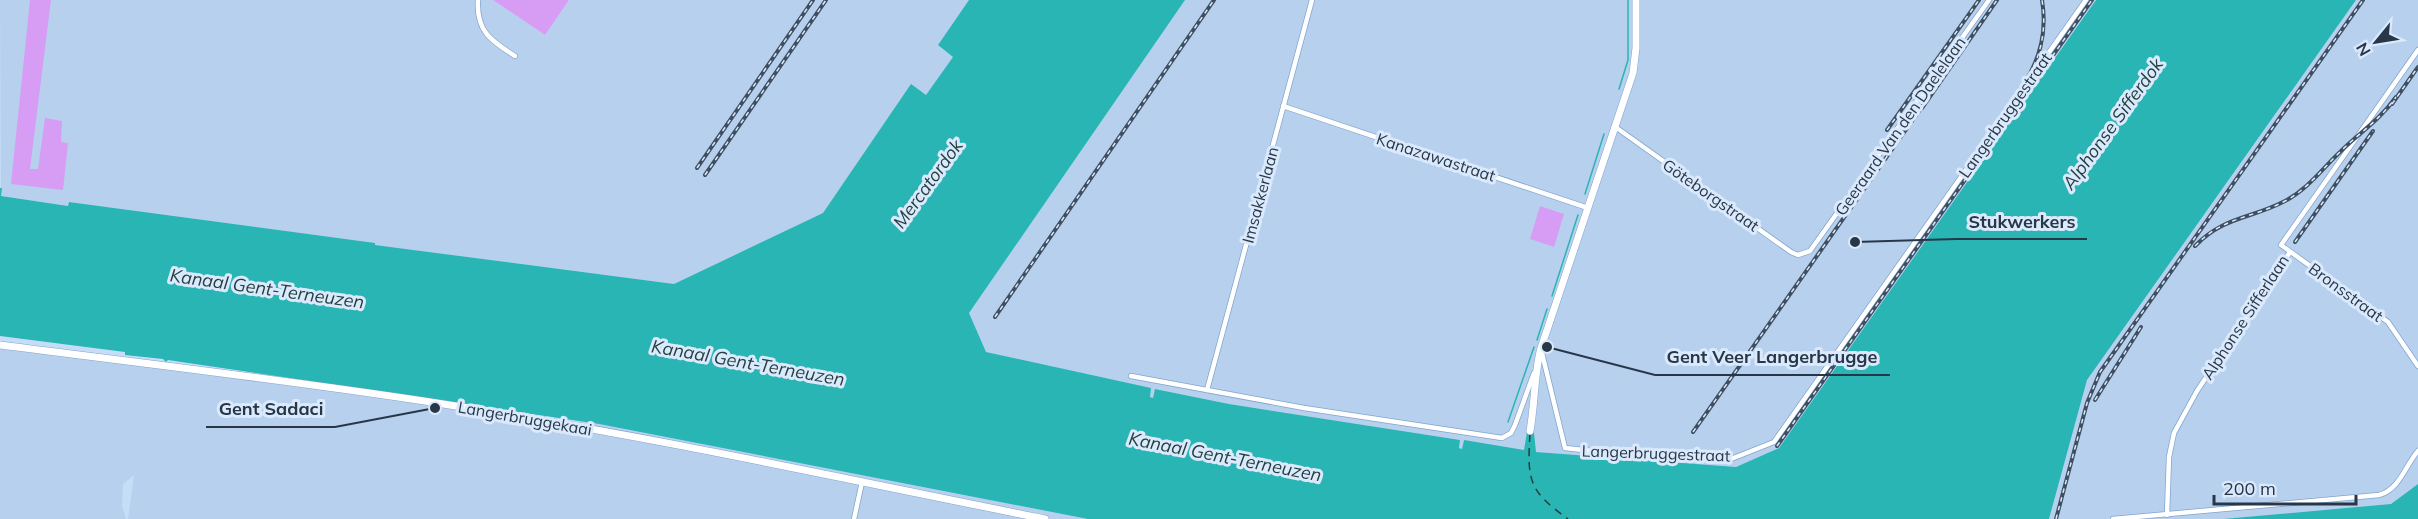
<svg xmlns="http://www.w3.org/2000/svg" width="2418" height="519" viewBox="0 0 2418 519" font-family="Mulish,sans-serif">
<rect width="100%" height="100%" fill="#c6ddf8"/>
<g fill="#b7d0ee">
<polygon points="0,0 493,0 545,35 569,0 969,0 938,45 953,57 926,95 911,85 823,213 674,284 375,245 375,243 70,202 69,206 1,196"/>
<polygon points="1185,0 2096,0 1779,448 1736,467 1535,452 1534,433 1527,432 1524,451 1464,440 1462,449 1459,448 1460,440 1229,404 1156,389 1154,398 1150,397 1150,388 986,353 969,313"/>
<polygon points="2356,0 2418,0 2418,484 2391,504 2223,519 2049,519 2087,380"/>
<polygon points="0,348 599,424 1088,519 128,519 134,475 123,484 122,506 126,519 0,519"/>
</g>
<g fill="#d79df5">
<polygon points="30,0 51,0 30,169 38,169 45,118 62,121 61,142 68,143 63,190 11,184"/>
<polygon points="493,0 569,0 545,35"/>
<polygon points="1540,206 1564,214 1554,247 1530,239"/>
</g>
<g fill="#28b5b3">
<polygon points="969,0 1185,0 969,313 986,352 1151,388 1150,397 1153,398 1155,389 1229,404 1460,440 1459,448 1462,449 1464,440 1524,450 1527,432 1534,433 1536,452 1736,467 1779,448 2096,0 2356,0 2087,380 2049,519 1088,519 599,424 168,360 166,362 163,359 125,355 125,352 0,336 0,188 2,188 1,196 68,206 69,202 375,243 375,245 674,284 823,213 911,84 926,95 953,57 938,45"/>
<polygon points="2418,484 2418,519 2223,519 2391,504"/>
</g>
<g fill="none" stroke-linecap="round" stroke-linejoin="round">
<g stroke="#28b5b3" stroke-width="1.5">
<polyline points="1619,89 1628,60 1628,0"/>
<polyline points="1585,194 1604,134"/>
<polyline points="1552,296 1578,215"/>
<polyline points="1537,340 1547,309"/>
<polyline points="1508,422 1534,347"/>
</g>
<path stroke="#233f3e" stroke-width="1.5" stroke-dasharray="8 6" stroke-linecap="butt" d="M1530 434C1527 481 1529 491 1568 519"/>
<g stroke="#81a5d0" stroke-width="6">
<g id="street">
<path d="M478 0C476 31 491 41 515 56"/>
<polyline points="2418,50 2281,245 2388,322 2418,366"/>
<polyline points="1283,106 1588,208"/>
<polyline points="1614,126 1791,252 1798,255 1810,251 1989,0"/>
<polyline points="1541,349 1565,448 1620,454 1631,452 1731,459 1774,442 2086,0"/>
<polyline points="1131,376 1304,408 1502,438 1511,433 1515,425 1534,373"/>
<polyline points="1207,390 1312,0"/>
<polyline points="2167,515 2169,457 2174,433 2197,391 2290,252"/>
<polyline points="854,519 862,482"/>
<path d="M2113 519 2379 495C2400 489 2405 466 2418 451"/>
</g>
</g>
<g stroke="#81a5d0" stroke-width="8">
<g id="secondary">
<path d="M0 345C148 364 296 381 443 404 645 435 845 479 1045 519"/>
<path d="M1530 431C1535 403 1534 374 1541 348L1633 73 1636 48V0"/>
</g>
</g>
<use href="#street" stroke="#fff" stroke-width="4.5"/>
<use href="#secondary" stroke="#fff" stroke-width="7"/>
<g stroke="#3f4f62" stroke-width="4">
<g id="rail">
<path d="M2025 82C2041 57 2047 30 2042 0"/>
<polyline points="2392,104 2418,67"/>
<polyline points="1922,108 1997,0"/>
<polyline points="1887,130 1979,0"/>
<polyline points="697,168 813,0"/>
<polyline points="705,175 826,0"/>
<polyline points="2295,242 2373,131"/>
<path d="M2195 246C2224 216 2251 219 2285 201 2308 189 2322 169 2340 152 2359 133 2380 120 2396 97"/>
<polyline points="995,317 1214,0"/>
<polyline points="2095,400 2141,327"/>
<polyline points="1693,432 1926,101"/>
<polyline points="1777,446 2092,0"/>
<polyline points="2056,519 2087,403 2100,372 2363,0"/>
</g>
</g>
<use href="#rail" stroke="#dae9fc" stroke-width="1.5" stroke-dasharray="4.5" stroke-linecap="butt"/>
</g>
<g text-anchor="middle" stroke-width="6" stroke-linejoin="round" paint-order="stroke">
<g font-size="16" fill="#283748" stroke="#dae9fc">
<text transform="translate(2005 115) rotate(-55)" y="6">Langerbruggestraat</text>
<text transform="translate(1900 126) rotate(-55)" y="6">Geeraard Van den Daelelaan</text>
<text transform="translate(1436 157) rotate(18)" y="6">Kanazawastraat</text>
<text transform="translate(1260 195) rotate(-75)" y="6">Imsakkerlaan</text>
<text transform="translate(1711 195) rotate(35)" y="6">Göteborgstraat</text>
<text transform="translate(2346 292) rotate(36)" y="6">Bronsstraat</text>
<text transform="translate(2245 317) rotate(-57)" y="6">Alphonse Sifferlaan</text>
<text transform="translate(525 418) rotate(10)" y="6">Langerbruggekaai</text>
<text transform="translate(1656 453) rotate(2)" y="6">Langerbruggestraat</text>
</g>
<g font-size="18" font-style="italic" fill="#233f3e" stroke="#dae9fc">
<text transform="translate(2113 124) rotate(-54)" y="6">Alphonse Sifferdok</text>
<text transform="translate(928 184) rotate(-54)" y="6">Mercatordok</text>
<text transform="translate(267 289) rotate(8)" y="6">Kanaal Gent-Terneuzen</text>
<text transform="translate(748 363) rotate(10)" y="6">Kanaal Gent-Terneuzen</text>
<text transform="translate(1225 457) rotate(11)" y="6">Kanaal Gent-Terneuzen</text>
</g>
</g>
<path fill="none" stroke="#283748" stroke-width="2" d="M1855 242L1956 239H2087M1547 347L1655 375H1890M435 408L335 427H206"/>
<g fill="#283748" stroke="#dae9fc" stroke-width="2">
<circle cx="1855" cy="242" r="6"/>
<circle cx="1547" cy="347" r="6"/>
<circle cx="435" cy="408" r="6"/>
</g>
<g font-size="18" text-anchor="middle" font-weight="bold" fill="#283748" stroke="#dae9fc" stroke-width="6" stroke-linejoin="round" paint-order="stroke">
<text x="2022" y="228">Stukwerkers</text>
<text x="1772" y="363">Gent Veer Langerbrugge</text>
<text x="271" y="415">Gent Sadaci</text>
</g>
<g transform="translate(2376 42) rotate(240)" stroke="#dae9fc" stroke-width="4.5" paint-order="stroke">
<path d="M0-4.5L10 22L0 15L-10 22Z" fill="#283748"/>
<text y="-9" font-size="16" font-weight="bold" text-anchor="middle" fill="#283748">N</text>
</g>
<path d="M2214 495v9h142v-9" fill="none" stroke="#283748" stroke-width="3"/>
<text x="2223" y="495" font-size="18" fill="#283748" stroke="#dae9fc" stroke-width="4.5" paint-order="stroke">200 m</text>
</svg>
